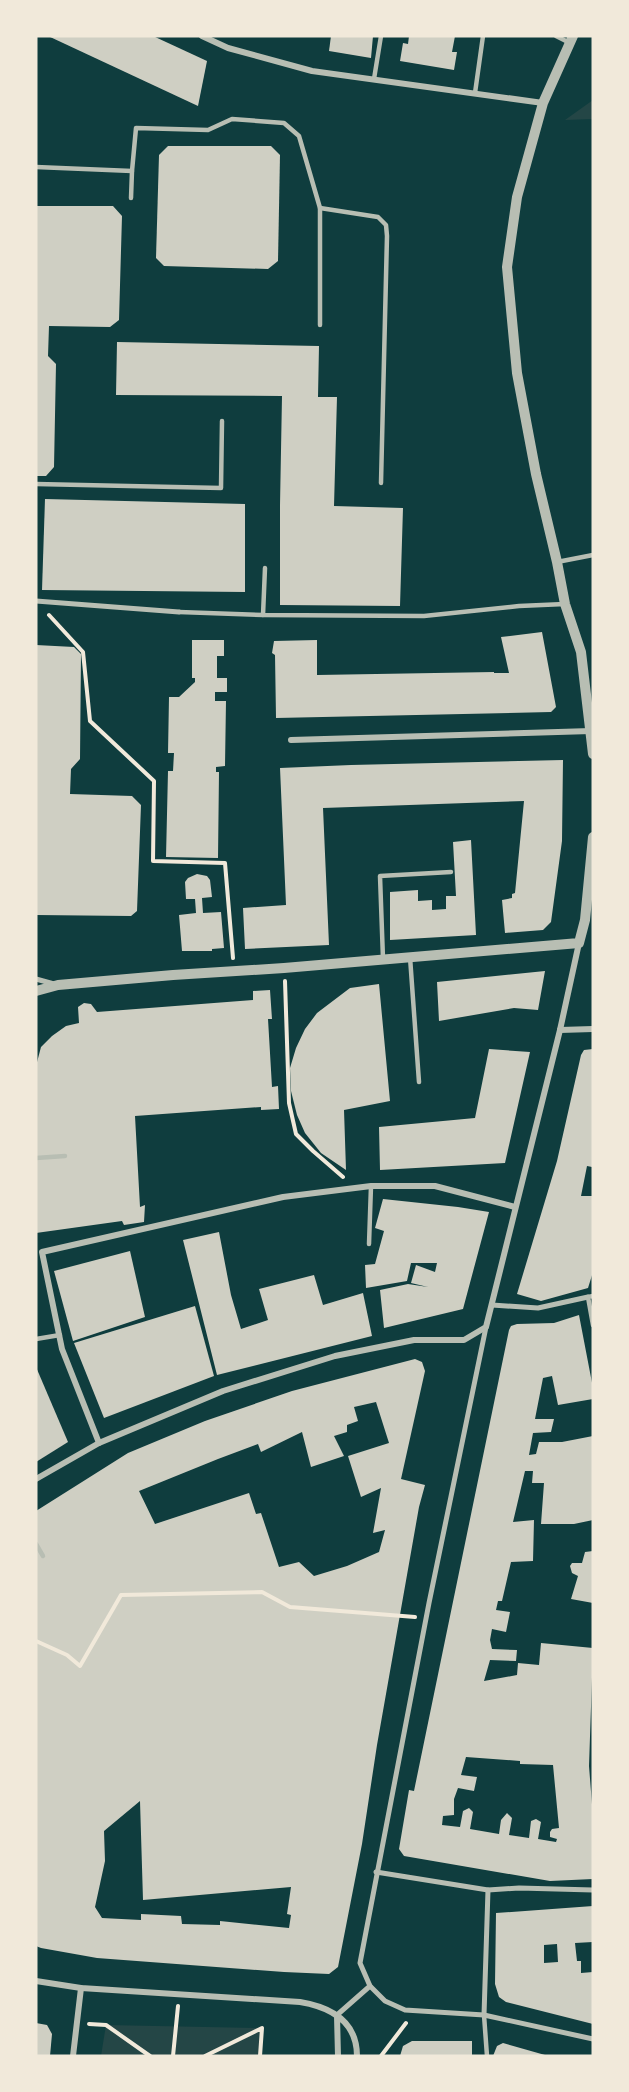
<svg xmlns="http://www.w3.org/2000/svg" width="629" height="2092" viewBox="0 0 629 2092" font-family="'Golos Text',sans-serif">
<rect width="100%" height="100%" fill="#0f3d3e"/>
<g fill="#244646">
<polygon points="593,100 593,119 565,120"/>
<polygon points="106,2025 262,2028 260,2056 101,2056"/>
</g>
<g fill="#cfcfc3" fill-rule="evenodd">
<polygon points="48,36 153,36 207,61 198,106"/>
<polygon points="331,36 373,36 371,58 329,51"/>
<polygon points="409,36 455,36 452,52 457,52 454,70 400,61 403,43 408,44"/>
<polygon points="168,146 271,146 280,155 278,261 268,269 164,266 156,258 159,155"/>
<polygon points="36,206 113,206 122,216 119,320 110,327 49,326 48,356 56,364 54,467 46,476 36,476"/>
<polygon points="117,342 319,346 318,397 337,397 334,506 403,508 400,606 280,605 280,505 282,396 116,395"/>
<polygon points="45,499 245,504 245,592 42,590"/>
<polygon points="542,632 556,707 551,712 276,718 275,655 272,653 274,641 317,640 317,675 494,672 494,673 509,673 501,637"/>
<polygon points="192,640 224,640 224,656 217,656 217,678 227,678 227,692 215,692 215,701 226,701 225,766 216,767 216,772 219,772 218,858 166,857 168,771 173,771 174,753 168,753 169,697 179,697 195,682 195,678 192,678"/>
<polygon points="36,645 74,647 81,654 80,759 71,769 70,794 132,796 141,805 137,911 131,916 36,915"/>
<polygon points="563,760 562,841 551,922 543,930 505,933 502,900 512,898 512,894 515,893 524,801 323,808 329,945 245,949 243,908 286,905 280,768 351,765"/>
<polygon points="471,840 476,935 390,940 390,892 418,890 418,901 432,900 432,910 446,909 446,896 456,896 453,842"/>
<polygon points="197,874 207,876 210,880 212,897 202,898 203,913 221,912 224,948 212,949 212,951 182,951 179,915 196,913 195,899 186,899 185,882 188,878"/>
<polygon points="545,971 538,1010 514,1008 439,1021 437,982"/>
<polygon points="379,984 390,1101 344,1110 346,1170 321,1153 305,1133 297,1115 291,1091 290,1068 296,1048 305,1029 317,1013 350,988"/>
<polygon points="270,990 272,1019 268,1019 272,1087 278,1086 279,1109 261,1110 261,1107 135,1116 140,1207 145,1205 144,1222 124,1225 122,1221 36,1233 36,1066 41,1047 52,1036 66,1026 79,1023 78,1007 84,1003 91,1004 97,1012 253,1000 253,991"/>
<polygon points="489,1049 530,1052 505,1163 380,1170 379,1127 475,1118"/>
<polygon points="593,1049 593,1161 592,1167 587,1166 581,1196 593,1196 593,1272 588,1288 541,1301 517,1294 557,1161 581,1055 584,1050"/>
<polygon points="383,1199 458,1207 489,1212 463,1309 384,1328 380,1290 408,1284 428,1287 411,1283 416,1265 435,1272 437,1263 411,1263 407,1281 366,1288 365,1265 375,1264 384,1231 375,1228"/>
<polygon points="219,1232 231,1295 241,1329 268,1320 259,1289 314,1275 323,1305 363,1293 372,1336 217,1375 183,1240"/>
<polygon points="130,1251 145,1317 73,1341 54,1271"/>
<polygon points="195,1306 214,1376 104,1418 74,1343"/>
<path d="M579 1315 593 1388V1399L558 1405 552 1376 543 1378 535 1419H554L551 1432 533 1433 529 1455 536 1454 539 1442H562L593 1436V1520L574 1524H541L544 1483H532L533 1471H525L513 1522 534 1520 533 1561 511 1562 502 1601H498L496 1610 510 1612 506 1632 492 1629 490 1640 492 1649 517 1650 516 1661 490 1660 484 1681 517 1675 518 1663 539 1665 541 1643 593 1648 589 1766 593 1817V1879L550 1881 404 1856 399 1849 409 1790 414 1791 509 1330 511 1326 517 1324 554 1323ZM466 1757 520 1761V1764L553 1765 559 1828 552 1829 550 1832V1837L557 1839 556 1842 538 1839 541 1822 536 1819 531 1821 529 1838 509 1835 512 1818 507 1813 501 1820 499 1834 470 1829 473 1812 469 1808 463 1811 460 1827 442 1825 443 1816 454 1815V1799L458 1788 474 1791 477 1777 461 1775Z"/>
<path d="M415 1359 422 1362 425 1371 401 1479 425 1485 419 1507 377 1745 362 1844 338 1967 329 1974 284 1972 97 1958 41 1948 36 1946V1511L128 1453 205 1421 292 1391ZM376 1402 389 1443 348 1456 361 1497 381 1488 373 1533 385 1530 379 1552 347 1566 314 1576 299 1562 279 1567 261 1513 256 1514 249 1493 155 1524 139 1491 218 1459 258 1444 261 1452 302 1432 311 1467 344 1456 334 1436 347 1432V1425L358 1421 354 1407ZM140 1801 143 1900 291 1887 287 1914 291 1915 289 1928 220 1921V1925L182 1924 181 1916 141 1914V1920L102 1918 95 1907 105 1861 104 1831Z"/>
<polygon points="36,1367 68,1442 36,1462"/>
<polygon points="593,1551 593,1603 571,1599 578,1576 572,1573 570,1566 572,1563 582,1563 585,1552"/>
<path d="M593 1906V1942L575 1943 577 1961H581V1973L593 1972V2024L506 2002 499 1997 495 1984 496 1913ZM557 1944 558 1962 544 1963V1945Z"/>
<polygon points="36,2023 47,2025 52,2034 50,2056 36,2056"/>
<polygon points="412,2041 472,2041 472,2056 400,2056 403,2046"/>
<polygon points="503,2043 545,2055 545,2056 493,2056 497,2046"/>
</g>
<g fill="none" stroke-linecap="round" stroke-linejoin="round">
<g stroke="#f1e9da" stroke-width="4">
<polyline points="49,615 83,652 90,721 154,781 153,861 225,863 233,958"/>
<polyline points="285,981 289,1103 296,1134 313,1151 343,1177"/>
<polyline points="36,1641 67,1655 80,1666 121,1595 262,1592 290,1607 415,1617"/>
<polyline points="89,2024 106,2025 150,2056"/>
<polyline points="173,2056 178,2006"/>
<polyline points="205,2056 262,2028 260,2056"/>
<polyline points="381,2056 406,2023"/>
</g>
<g stroke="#b8beb3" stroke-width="4.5">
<polyline points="556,36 570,43"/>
<polyline points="374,79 381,36"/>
<polyline points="475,93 483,36"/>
<polyline points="36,167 132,171 136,128 208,130 232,119 284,123 299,136 320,208 320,325"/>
<polyline points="131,198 132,171"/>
<polyline points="320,208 378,217 386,225 387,236 381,483"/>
<polyline points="36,484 221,488 222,421"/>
<polyline points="557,562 593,555"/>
<polyline points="179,612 263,615 424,616 519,606 565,604"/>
<polyline points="263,615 265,568"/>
<polyline points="410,957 419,1082"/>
<polyline points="383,959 380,876 451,872"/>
<polyline points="36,1158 65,1156"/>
<polyline points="369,1244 371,1186"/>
<polyline points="593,1296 588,1297 593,1325"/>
<polyline points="36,1339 60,1335"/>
<polyline points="36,1544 43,1556"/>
<polyline points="484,2015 487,2056"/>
</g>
<g stroke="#b8beb3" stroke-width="5">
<polyline points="36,601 179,612"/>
<polyline points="36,979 54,984"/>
<polyline points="492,1305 538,1308 588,1297"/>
<polyline points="486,1327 429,1603 360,1963 370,1986 385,2001 405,2010 484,2015 593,2039"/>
<polyline points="376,1872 488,1890 519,1888 593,1890"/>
<polyline points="337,2015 370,1986"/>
<polyline points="484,2015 488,1890"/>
</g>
<g stroke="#b8beb3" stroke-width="6">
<polyline points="202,36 228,48 312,71 543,103"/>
<polyline points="291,740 591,731"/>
<polyline points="560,1030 593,1029"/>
<polyline points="99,1443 62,1349 42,1252 283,1197 371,1186 435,1186 515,1207"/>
<polyline points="36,1479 99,1443 223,1391 335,1356 414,1340 464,1340 486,1327 560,1030 579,943"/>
<path d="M36 1981 81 1988 300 2002C330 2007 357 2021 357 2056"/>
<polyline points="337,2016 338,2056"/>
<polyline points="73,2056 81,1988"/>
</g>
<g stroke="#b8beb3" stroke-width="10">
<polyline points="573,36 543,103 517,197 507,267 517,373 536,474 557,562 565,604 581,652 593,754"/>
<polyline points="36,991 58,985 173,975 284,968 579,943 585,920 593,837"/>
</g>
</g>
<rect width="629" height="2092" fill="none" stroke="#f1e9da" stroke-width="75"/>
</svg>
